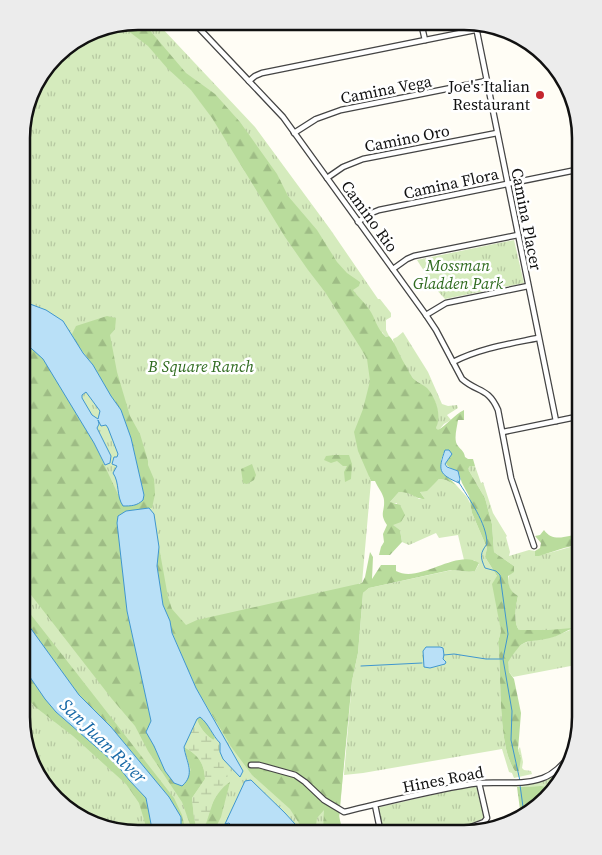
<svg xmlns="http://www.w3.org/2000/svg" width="602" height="855" viewBox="0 0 602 855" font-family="'Source Serif 4',serif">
<defs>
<pattern id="grass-tufts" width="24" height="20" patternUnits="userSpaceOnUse" patternTransform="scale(1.25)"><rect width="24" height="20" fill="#d5ebbd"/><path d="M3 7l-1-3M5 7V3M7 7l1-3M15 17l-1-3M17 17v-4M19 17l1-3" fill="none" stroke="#b6c8a1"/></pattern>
<pattern id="forest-firs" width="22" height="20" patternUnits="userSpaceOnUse" patternTransform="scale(1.25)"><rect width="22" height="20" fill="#b9dc9c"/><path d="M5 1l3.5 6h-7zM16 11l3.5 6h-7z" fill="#9ebc85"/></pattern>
<pattern id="wetland-marsh" width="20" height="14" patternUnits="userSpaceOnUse" patternTransform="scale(1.25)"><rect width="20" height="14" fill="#d5ebbd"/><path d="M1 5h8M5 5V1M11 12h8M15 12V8" fill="none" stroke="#b6c8a1"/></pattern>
</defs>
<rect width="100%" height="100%" fill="#fffdf5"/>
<g fill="url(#grass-tufts)">
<polygon points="161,27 255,127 330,229 378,299 380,299 391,313 391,317 386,320 386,330 389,336 386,337 382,332 369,476 371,481 362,583 359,583 338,833 123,833 67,810 33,768 21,717 22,123 37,80 61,50 100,28"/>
<polygon points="514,240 524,283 445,299 434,287 417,260"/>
<path d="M403 332 428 372 442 404 448 406 457 405 458 408 447 415 451 420 444 424 438 431 436 428C440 414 437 399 426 388 423 384 417 382 414 379 405 369 399 356 394 345L393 339 397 337Z"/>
<path d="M470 466H475L481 483 483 482 493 513 507 536 506 537 510 552 509 556 529 550 535 551V556C551 553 565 548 581 544V664L513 677 509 672 507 662C522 640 522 643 547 638 555 637 562 633 570 630H519C513 623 516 605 518 596 505 588 506 578 514 566L494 552 492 524 485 498 468 469Z"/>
<path d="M439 479 446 480 457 486 467 497 471 505 472 513 487 548 485 557 497 576V604L501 631 498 642C502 675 497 746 515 771L521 758 518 750 520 747 523 762 522 768 524 770 531 771 532 774 514 778 512 773 509 772 502 749 363 773 344 775 352 681 358 653 363 593 369 588 452 570C460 570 467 573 475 571L479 564 474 560H464L458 535 439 538 436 533 409 545 402 542 400 530 392 525 394 523 397 503H389L399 492H409L419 499H425L420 492 429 488Z"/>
<path d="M567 763 561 782 550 792 548 788C536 784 523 788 511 786 539 781 545 787 567 763Z"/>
<polygon points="476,785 484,818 468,825 434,834 384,834 378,810 380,807"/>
</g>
<g fill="url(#forest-firs)">
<path d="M123 27H147L186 73 215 94 240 122 277 174 288 196 317 230 337 262 347 273 360 282 359 286 353 290C358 297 364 302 369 309 376 319 376 328 386 337L389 336C394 340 401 359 406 366 408 370 411 376 414 379 418 383 423 384 427 388 436 398 442 415 436 428L438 430C447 425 454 415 464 410V420H458C457 428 453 440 458 446 462 451 464 451 465 457L468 459H473L475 466H470L468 469 485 498 492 524 494 552 514 566V572L508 576C508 586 510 591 518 596 516 605 513 623 519 630H549L572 628C565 632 558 636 550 638 523 644 525 636 508 662L509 672 514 679 521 713 518 750 521 758 519 771H515C497 746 502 675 498 642L501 631 492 584 497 576 485 557 487 548 472 513 469 496 462 483 458 471C444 466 445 464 445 450L441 460 449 478 457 486 446 480 439 479 427 491 420 492 425 499C414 499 413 492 399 492L390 502 400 505 405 515 401 522 393 525 400 530 402 542 390 555H379L381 547 384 542 383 534 387 525C379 513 385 512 384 500 384 495 377 486 375 481H371L358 451 354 432 363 409 370 381 367 359 360 347 325 292 308 270 285 237 212 118 191 90 167 68 148 46Z"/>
<path d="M107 316 116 318 115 329 110 335 117 372 130 416 140 434 148 461V465L154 479 155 494 152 508 126 511 117 523 127 611 151 721 146 732 154 746 191 771 184 747C198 755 204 762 205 779L192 798 194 818 198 833H193L182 802 148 751 135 726 112 699 21 582 22 340 43 359 61 388 94 443 123 505 144 495 131 438 121 410 111 396 93 365 74 340 72 334 76 326Z"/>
<polygon points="335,455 349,455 352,464 351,479 345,482 344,472 347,466 343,466 337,461 331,463 324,460 326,456"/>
<polygon points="252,464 256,475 254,480 247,484 243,483 241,469"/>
<path d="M544 530C553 543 567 536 581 533V544L564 548 539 556H535V551L540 548 541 543 535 536 540 535Z"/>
<path d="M159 547 168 597 172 609 186 625 197 620 362 583 365 577 370 552 373 557 372 579 381 565H396V571C420 584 457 548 479 563L475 571C467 573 460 570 451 570L369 588 363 593 358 653 352 681 339 816 343 833H323L324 810 317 818 315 833H305L290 809 252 775 232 748 196 688 172 632 170 621 163 605 157 566Z"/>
<polygon points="21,602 174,798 182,815 186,833 181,833 182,826 169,797 111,727 79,695 21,615"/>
<polygon points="21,664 45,699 56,712 118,766 129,780 146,798 151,824 150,833 144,833 145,823 139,803 126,784 73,736 34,706 21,689"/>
<path d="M199 717 205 720 215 738 214 740C206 736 199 727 197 719Z"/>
<path d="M230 782 221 817 213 833H203C208 814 213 793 230 782Z"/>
<polygon points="541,786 549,788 550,792 539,801 529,806 529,809 521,817 517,787"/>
</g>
<path fill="url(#wetland-marsh)" d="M197 719C199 727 206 735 213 740L215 738 221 743V752L223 759 231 768 226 780 214 799 203 833H198L194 818 192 798 205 779C204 762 198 755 184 747Z"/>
<g fill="#b9e0f7" stroke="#3f96cf" fill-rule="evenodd">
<path d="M22 301 46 310 63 321 83 353 93 365 111 396 121 410 131 438 144 495 143 500C137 506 131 506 123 506 116 496 120 483 113 473L117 466 112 464 114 457H117L118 454 108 428 106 425 101 426 98 420 99 424 97 428 111 456 110 463 105 465 94 443 43 359 22 340ZM86 392 100 411 98 419 92 415 82 398V395Z"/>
<path d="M445 450H449L452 454 445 464 447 467 458 471 460 479 459 483C438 474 438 470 445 450Z"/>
<path d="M149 508 154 514 159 547 157 566 163 605 170 621 172 633 196 688 243 771 240 777 223 759 220 752V743C212 735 209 724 200 717L197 719 184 747C186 762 196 774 182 786L174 783 165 771 154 746 146 732 151 721 127 611 117 523 118 516 126 511Z"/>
<polygon points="21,615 79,695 111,727 169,797 181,817 181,833 150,833 151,824 146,798 129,780 118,766 56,712 45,699 21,664"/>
<polygon points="426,647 440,647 443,648 444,655 443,659 446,662 445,664 430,668 424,667 423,651"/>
<polygon points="251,780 285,813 295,824 300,833 239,833 229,823 225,824 245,781"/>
</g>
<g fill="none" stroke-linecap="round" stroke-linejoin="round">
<g stroke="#3f96cf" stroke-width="1">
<path d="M458 481C469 499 487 523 487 544 480 553 480 557 485 568L496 571 500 575 508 634 503 659 512 711 511 740 520 781"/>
<polyline points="444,655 454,654 486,659 502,659"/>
<polyline points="361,666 422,663"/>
<polyline points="520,785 524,814"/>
</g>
<g stroke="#444" stroke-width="7">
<g id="minor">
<polyline points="475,22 556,421"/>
<polyline points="421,23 425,40"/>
<path d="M197 26 283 117 426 315 436 330 462 379C478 393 488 387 498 410L511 478 534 546"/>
<polyline points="249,81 255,76 262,73 490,27"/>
<polyline points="294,133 316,119 341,110 486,81"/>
<polyline points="327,178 343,167 363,159 497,133"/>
<polyline points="358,222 369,214 379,210 581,169"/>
<polyline points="393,269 407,259 414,256 518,235"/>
<polyline points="426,315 446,303 528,286"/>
<path d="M453 362C481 348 509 344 538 338"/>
<polyline points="503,432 581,416"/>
<path d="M251 765H259L295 775 305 782 324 800 344 812C386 802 429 791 471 784 495 780 519 787 543 778 554 774 562 765 569 757"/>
<polyline points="375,805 381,834"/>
<polyline points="472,832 471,827 484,822 487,818 479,783"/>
</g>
</g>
<use href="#minor" stroke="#fff" stroke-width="4.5"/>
</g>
<circle fill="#c4262e" stroke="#fff" stroke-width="2" cx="540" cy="95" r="5"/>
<g text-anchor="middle" stroke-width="5" stroke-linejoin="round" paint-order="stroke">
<g font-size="16" fill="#111" stroke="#fff" text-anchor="end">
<text x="530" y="92">Joe's Italian<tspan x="530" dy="18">Restaurant</tspan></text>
</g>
<g font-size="16" fill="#111" stroke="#fff">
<text transform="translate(386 89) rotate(-11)" y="6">Camina Vega</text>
<text transform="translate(407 138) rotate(-11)" y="6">Camino Oro</text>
<text transform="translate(451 183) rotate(-12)" y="6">Camina Flora</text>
<text transform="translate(370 216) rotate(54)" y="6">Camino Rio</text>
<text transform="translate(527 219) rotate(79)" y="6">Camina Placer</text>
<text transform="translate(443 779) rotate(-11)" y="6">Hines Road</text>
</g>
<g font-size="16" font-style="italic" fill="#2f6b1f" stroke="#fff">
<text x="458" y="271">Mossman<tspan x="458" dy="18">Gladden Park</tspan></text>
<text x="201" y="372">B Square Ranch</text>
</g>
<g font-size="18" font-style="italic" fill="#1768a6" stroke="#fff">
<text transform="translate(103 741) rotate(44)" y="6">San Juan River</text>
</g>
</g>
<path d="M0 0H602V855H0ZM138 30H464A108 108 0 0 1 572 138V717A108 108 0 0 1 464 825H138A108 108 0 0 1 30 717V138A108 108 0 0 1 138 30Z" fill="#ececec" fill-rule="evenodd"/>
<path fill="none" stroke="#111" stroke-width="2.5" d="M138 30H464A108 108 0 0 1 572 138V717A108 108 0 0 1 464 825H138A108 108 0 0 1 30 717V138A108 108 0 0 1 138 30Z"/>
</svg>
